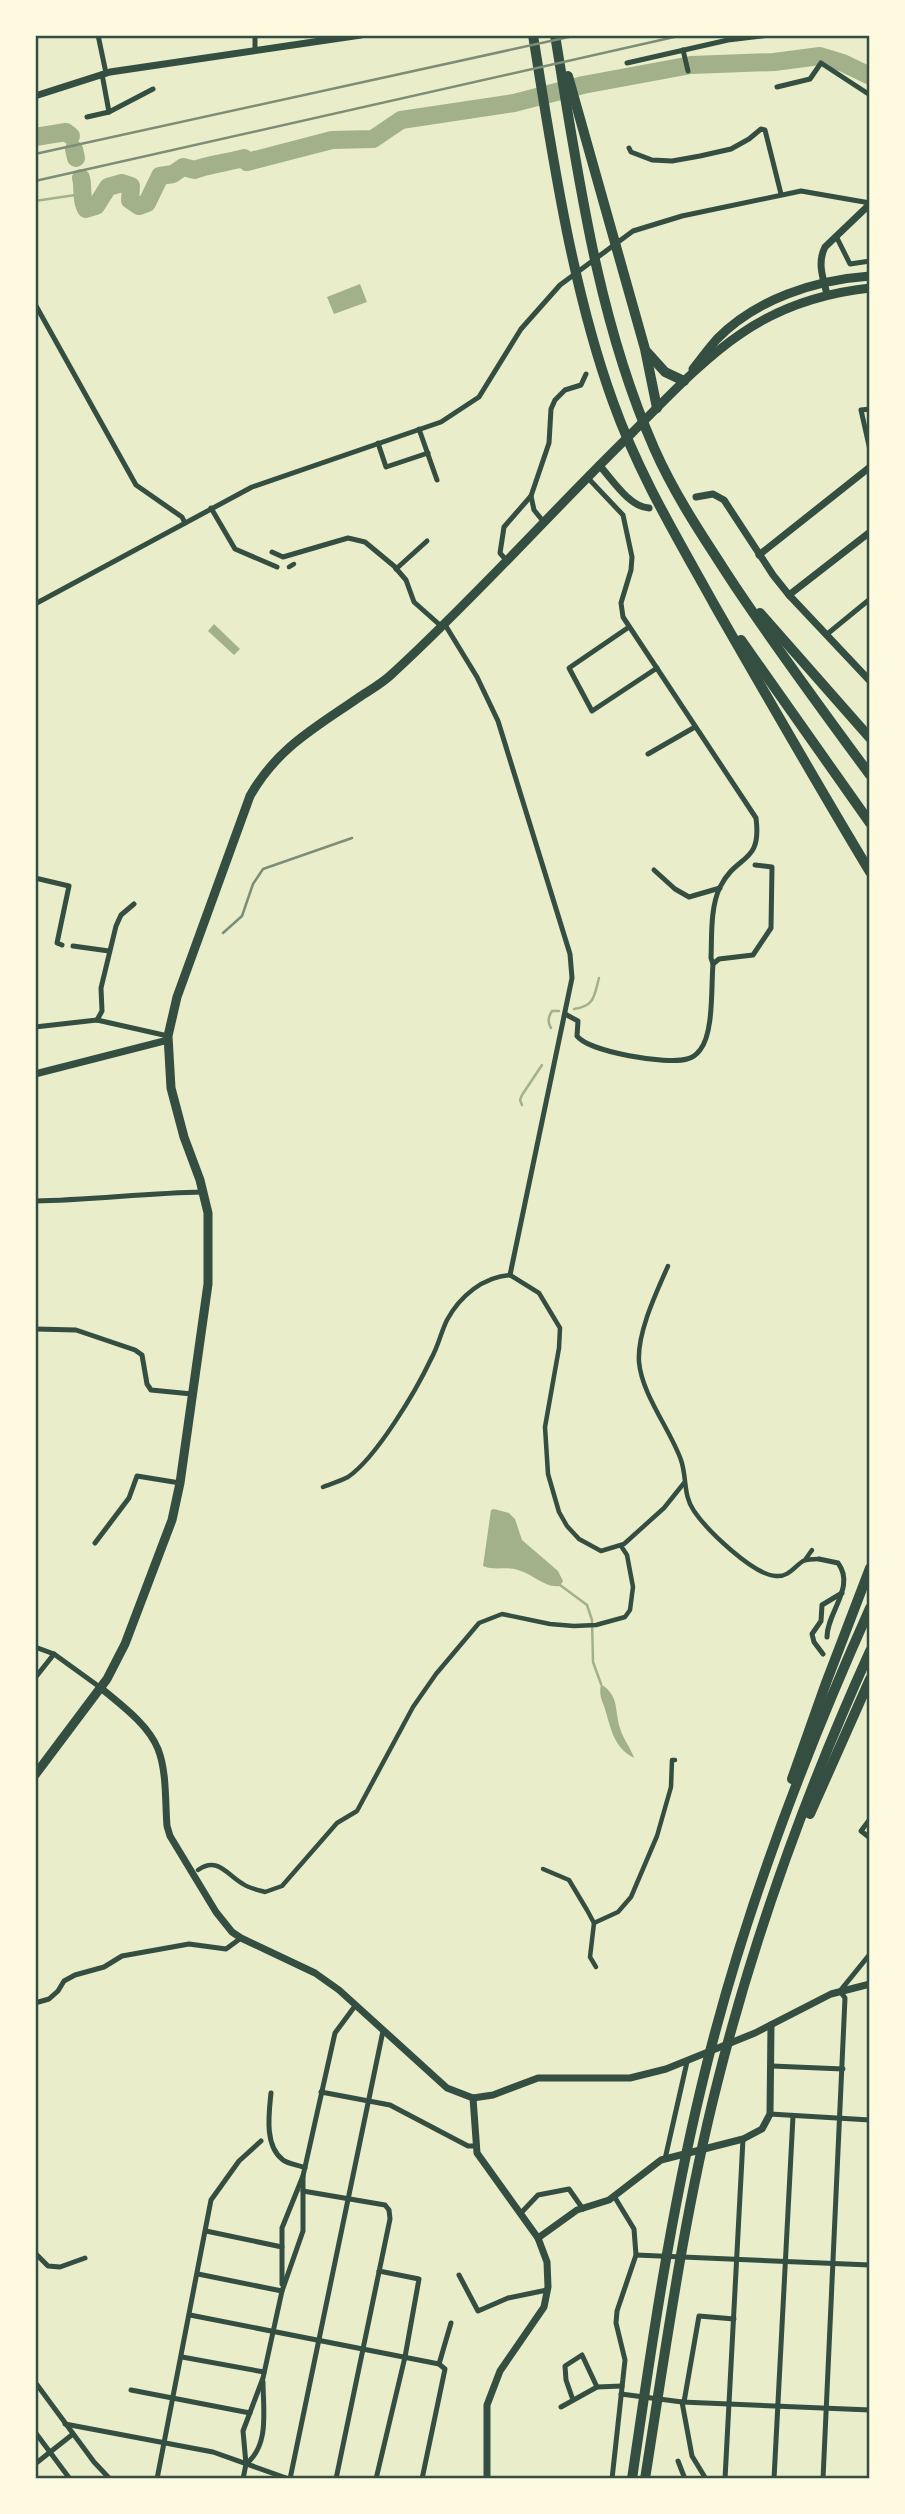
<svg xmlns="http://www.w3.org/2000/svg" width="905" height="2514" viewBox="0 0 905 2514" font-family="'DM Sans',sans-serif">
<rect width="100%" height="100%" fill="#e9edc9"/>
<g fill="#a3b18a">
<polygon points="360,284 367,302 334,314 327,297"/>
<polygon points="214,624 240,649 234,655 208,631"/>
<path d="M494 1509 509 1513 515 1519 522 1540 558 1571 563 1581 560 1586C544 1588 533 1574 518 1570 506 1566 494 1571 483 1566L491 1510Z"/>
<path d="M601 1684C620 1697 614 1709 620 1728 623 1739 631 1748 634 1758 613 1747 611 1728 604 1706 601 1698 599 1694 601 1684Z"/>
</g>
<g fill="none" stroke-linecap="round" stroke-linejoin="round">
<g stroke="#a3b18a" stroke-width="2.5">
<polyline points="35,201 82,194"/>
<path d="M574 1009C595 1006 594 996 599 978"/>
<path d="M551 1028C547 1022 548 1017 552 1011H559"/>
<polyline points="522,1105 520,1100 522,1095 542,1065"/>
<polyline points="560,1585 587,1605 592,1620 593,1662 601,1684"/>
</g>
<g stroke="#a3b18a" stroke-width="18">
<polyline points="35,137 66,132 71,136"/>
<polyline points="74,149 76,158"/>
<path d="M81 178C84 189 80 198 86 209L96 206 108 187 122 183 131 186 130 200 139 206 147 203 160 176 173 174 183 167 195 170C204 165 231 162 244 158L247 162 332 140 373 139 401 120 514 103 583 85 691 65 774 62 820 56 843 63 870 76"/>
</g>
<g stroke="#344e41" stroke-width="4.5">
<polyline points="289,567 294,564"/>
<path d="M668 1266C656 1293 637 1333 639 1362 642 1395 670 1429 681 1460 687 1477 683 1496 694 1511 707 1530 753 1575 776 1576 789 1577 794 1567 803 1561 808 1559 813 1559 819 1559"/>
<path d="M323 1487C331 1484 340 1481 348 1477 376 1458 416 1391 431 1359 438 1347 441 1332 447 1320 460 1296 483 1277 510 1275L539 1293 560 1328 559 1348 545 1427 548 1474 559 1512 567 1526 579 1539 601 1551 624 1544 664 1508 684 1483"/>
<polyline points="805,1560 812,1550"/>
<polyline points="543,1869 569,1880 587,1910 594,1923 590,1957 596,1967"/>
<path d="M198 1870C218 1856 227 1875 243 1884 249 1888 258 1890 265 1892L282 1886 337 1823 357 1811 413 1707 436 1674 479 1623 502 1614 550 1624 574 1626 596 1625 625 1617 630 1610 633 1587 627 1555 621 1546"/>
<polyline points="594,1923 618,1912 631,1897 657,1836 671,1787 672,1760 675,1760"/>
</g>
<g stroke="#344e41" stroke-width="5">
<polyline points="98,35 106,73"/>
<polyline points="683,50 688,71"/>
<polyline points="255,51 255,35"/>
<polyline points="627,63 728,40 770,35"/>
<polyline points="102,74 109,112"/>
<polyline points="777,87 810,79 821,63 870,95"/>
<polyline points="87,117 109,112 153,89"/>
<polyline points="629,148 631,152 652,160 672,161 700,156 731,149 749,139 761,129 765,130 781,194"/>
<polyline points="836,236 850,264 870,261"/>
<polyline points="35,304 136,485 182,517 185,523"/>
<polyline points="870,409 861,410 870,450"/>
<polyline points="419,429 437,480"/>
<polyline points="378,443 386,467 428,453"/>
<path d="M587 477 623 515 632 557 631 570 621 603 623 617 756 818C762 865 737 853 720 887 710 908 712 936 711 958L713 964"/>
<polyline points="211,508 235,549 277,567"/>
<polyline points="543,521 534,510 531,496 549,443 551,409 555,400 565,390 581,385 586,374"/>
<polyline points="272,552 283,557 348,538 365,542 394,566 406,580 414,602 441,626"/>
<polyline points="506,560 500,553 504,527 531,496"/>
<polyline points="396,569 427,541"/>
<polyline points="35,604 252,487 441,422 479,397 521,329 560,285 633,231 682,216 801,191 870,203"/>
<polyline points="444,623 477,677 498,721 570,954 572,978 510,1275"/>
<polyline points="629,627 569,668 592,711 657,668"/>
<polyline points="826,635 870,599"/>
<polyline points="648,754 695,727"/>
<polyline points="654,870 675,889 689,897 720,888"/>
<polyline points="35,878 69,886 57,943 62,945"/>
<polyline points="73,946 109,951"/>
<path d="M565 1014 578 1021 577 1036C589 1052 667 1065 687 1059 692 1058 697 1054 700 1050 714 1033 711 986 713 964L719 959 753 955 771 928 772 867 755 865"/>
<polyline points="97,1020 102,1011 101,988 116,926 121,915 134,904"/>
<polyline points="35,1027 97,1020 168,1036"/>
<path d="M35 1201C91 1200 147 1193 203 1192"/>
<polyline points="35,1329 76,1330 135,1350 142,1355 147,1384 151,1390 192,1394"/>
<polyline points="95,1543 129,1498 137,1476 180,1483"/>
<path d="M819 1559 838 1563C856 1587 827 1612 827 1637"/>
<polyline points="35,1647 54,1654 101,1688"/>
<polyline points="823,1654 814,1642 812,1634 821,1621 822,1605 842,1593"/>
<polyline points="35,1678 54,1654"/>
<polyline points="870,1819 861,1831 870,1838"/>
<polyline points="35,2003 49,1999 58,1991 64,1981 75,1975 104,1967 122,1956 189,1944 226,1949 241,1938"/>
<polyline points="772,2066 843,2069"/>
<polyline points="321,2092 390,2105 468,2146 477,2146"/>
<path d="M271 2093C269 2113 264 2146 283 2160 288 2164 299 2165 305 2168"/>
<polyline points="770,2114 870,2120"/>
<polyline points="665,2159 687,2062"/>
<polyline points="303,2191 385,2205 389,2210 390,2219 336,2479"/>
<polyline points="520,2214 538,2195 569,2189 583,2209"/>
<polyline points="206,2231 282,2247"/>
<polyline points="35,2249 36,2254 48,2266 60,2267 85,2258"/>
<polyline points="636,2255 870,2265"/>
<polyline points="198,2274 282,2291"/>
<polyline points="459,2275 478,2311 508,2298 547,2290"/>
<polyline points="282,2284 282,2228 303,2176 335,2033 355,2006"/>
<polyline points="190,2315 439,2364"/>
<polyline points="182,2357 264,2372"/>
<polyline points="35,2382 94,2462 110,2479"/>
<polyline points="131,2390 250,2413"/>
<polyline points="621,2394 682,2402 870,2410"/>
<polyline points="573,2400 566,2380 565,2366 582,2355 597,2387 622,2386"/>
<polyline points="682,2402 692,2456 706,2479"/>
<polyline points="684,2402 699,2316 734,2319"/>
<polyline points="561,2407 597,2387"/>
<polyline points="65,2424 213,2452 289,2479"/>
<polyline points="35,2432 70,2479"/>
<polyline points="678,2461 685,2479"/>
<polyline points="35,2464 73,2434"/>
<path d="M246 2464C270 2445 263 2409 263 2382"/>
<polyline points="157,2479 211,2200 239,2161 261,2141"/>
<polyline points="243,2479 246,2464 243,2431 263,2378 282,2291 303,2231 303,2176"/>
<polyline points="290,2479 383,2031"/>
<polyline points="376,2479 405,2357 419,2279 379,2271"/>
<polyline points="422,2479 445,2369 439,2364 451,2323"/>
<polyline points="612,2479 625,2360 616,2323 617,2311 636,2255 634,2229 614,2196"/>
<polyline points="725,2479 743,2139"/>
<polyline points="774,2479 793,2116"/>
<polyline points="823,2479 845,1998 840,1991 870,1954"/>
</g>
<g stroke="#344e41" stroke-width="7">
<polyline points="35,96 110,72 361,35"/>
<path d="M827 294C823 278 817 263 825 247L870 204"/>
<path d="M599 465C612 479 629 507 649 508"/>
<polyline points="696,497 713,494 724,500 773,575 789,595 870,681"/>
<polyline points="759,555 870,467"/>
<polyline points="789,595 870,532"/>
<polyline points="35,1074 168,1040"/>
<path d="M101 1688C121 1705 148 1724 158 1749 167 1772 165 1802 167 1826L170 1836 216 1912 232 1932 241 1938 315 1973 339 1990 447 2088 473 2098 493 2095 538 2078H630L666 2069 755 2033 831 1994 870 1984"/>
<polyline points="473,2098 477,2153 538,2238 547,2262 548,2287 544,2307 500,2371 487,2405 487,2479"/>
<polyline points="538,2238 577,2210 609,2200 661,2160 743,2139 762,2129 770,2114 771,2025"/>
</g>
<g stroke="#344e41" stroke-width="9">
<path d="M693 369C701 359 708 349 717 339 756 299 815 280 870 276"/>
<path d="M35 1775 107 1679 125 1644 172 1520 180 1483 208 1284V1213L200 1180 184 1137 171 1088 168 1036 177 997 250 796C277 748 315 728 358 698 370 690 383 683 393 673 476 597 551 512 632 433 665 400 703 359 742 333 780 307 824 293 870 288"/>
</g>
<g stroke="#344e41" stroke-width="10">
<path d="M533 35C552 154 572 289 613 402 639 475 678 539 715 606 766 695 817 784 870 872"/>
<path d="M555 35C578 174 597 318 654 448 676 498 707 543 737 589 780 653 825 714 870 775"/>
<polyline points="568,76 645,349 657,408"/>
<polyline points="647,352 665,372 684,381"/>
<polyline points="760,613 870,738"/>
<polyline points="741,640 870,823"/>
<polyline points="792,1779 826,1683 870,1568"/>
<polyline points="810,1814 870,1679"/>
<path d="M632 2479C651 2348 670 2217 701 2088 740 1923 801 1762 870 1608"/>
<path d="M645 2479C666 2347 684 2214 717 2084 754 1936 807 1790 870 1651"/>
</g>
<g stroke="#7c8e77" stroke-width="2.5">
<polyline points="35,154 578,35"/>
<polyline points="35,181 683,35"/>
<polyline points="223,933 242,916 253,884 263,869 352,838"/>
</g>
</g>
<rect width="905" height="2514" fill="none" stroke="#fefae0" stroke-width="74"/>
<rect x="37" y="37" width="831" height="2440" fill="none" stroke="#344e41" stroke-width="2.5"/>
</svg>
